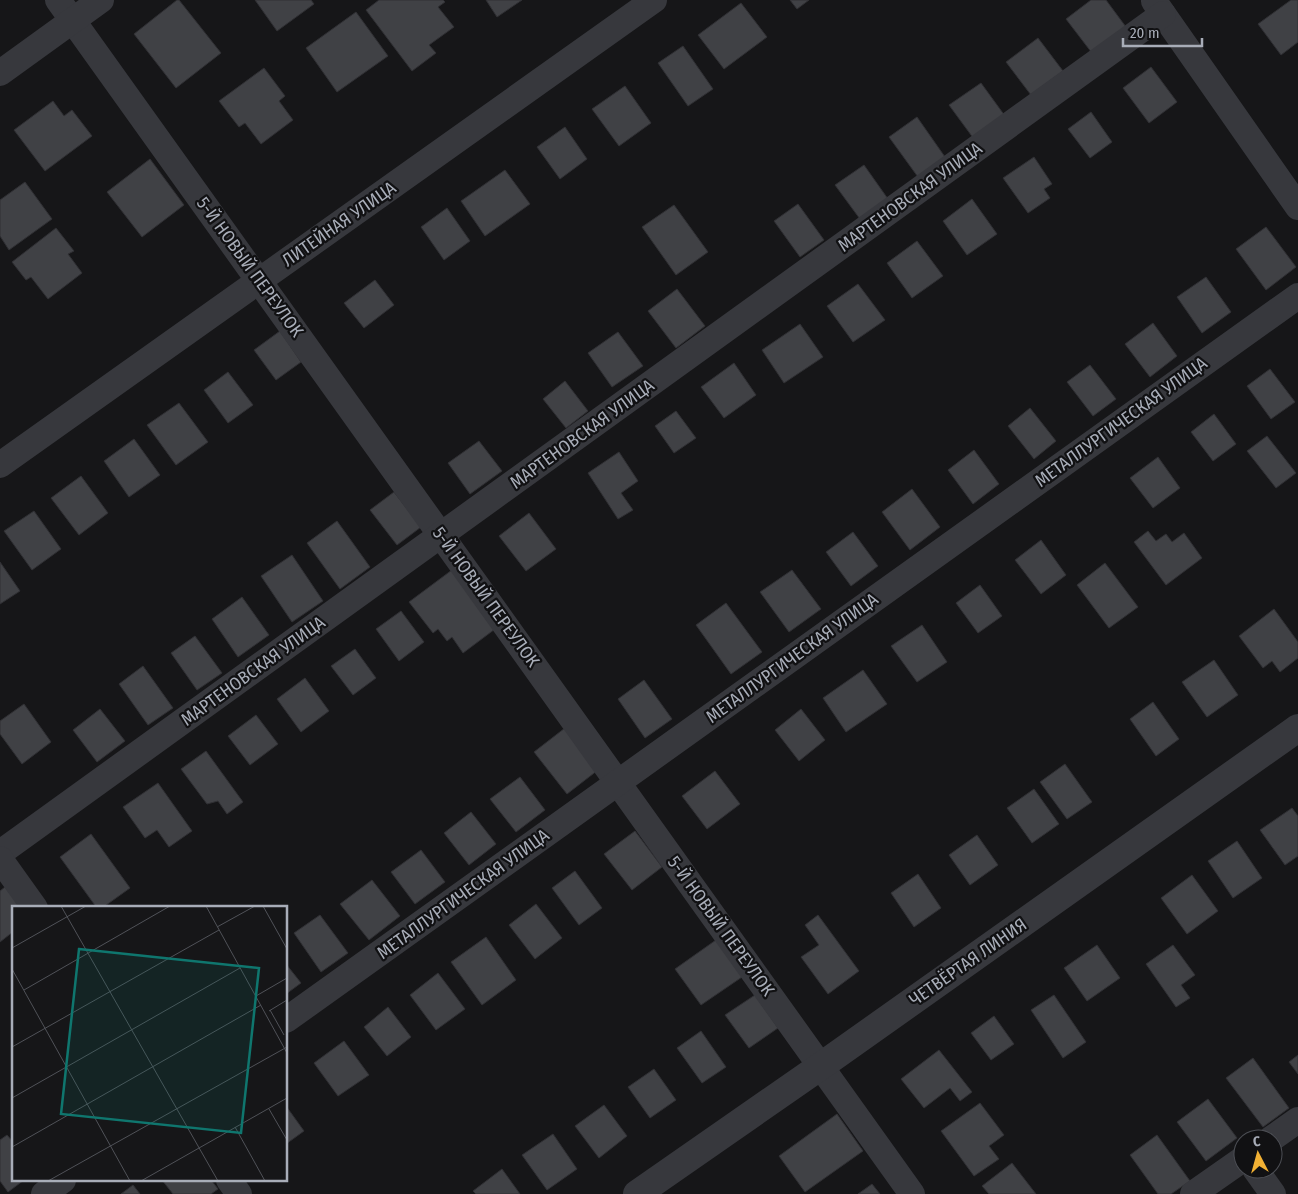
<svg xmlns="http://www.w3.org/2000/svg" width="1298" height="1194" viewBox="0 0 1298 1194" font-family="'Fira Sans Condensed',sans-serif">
<rect width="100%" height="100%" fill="#161618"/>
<g fill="#404145" stroke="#303034">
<polygon points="177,0 179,0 221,53 176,88 134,34"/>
<polygon points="255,0 311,0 314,4 277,31"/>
<polygon points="379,0 443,0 445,2 438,7 454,27 429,45 436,53 412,71 366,10"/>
<polygon points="486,0 522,0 497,17"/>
<polygon points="790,0 809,0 797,9"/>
<polygon points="1091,0 1106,0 1126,27 1092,53 1066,19"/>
<polygon points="1291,0 1298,0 1298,42 1281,55 1258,24"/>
<polygon points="741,3 767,37 724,69 698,35"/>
<polygon points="356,12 388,56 337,92 306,48"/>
<polygon points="1038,38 1063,71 1031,95 1006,62"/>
<polygon points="683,46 713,89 688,106 658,63"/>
<polygon points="1151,67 1177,102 1149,123 1123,88"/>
<polygon points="264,68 285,96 279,101 293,120 261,144 245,123 239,127 219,101"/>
<polygon points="981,83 1005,116 974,139 949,105"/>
<polygon points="625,86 651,123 619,146 592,109"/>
<polygon points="53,101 64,116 72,110 92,136 45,171 14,130"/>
<polygon points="1091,112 1112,142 1090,158 1068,129"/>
<polygon points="917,117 945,157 918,177 889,137"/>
<polygon points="565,127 587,159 560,179 537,147"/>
<polygon points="1034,157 1052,184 1044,189 1050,198 1028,213 1003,178"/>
<polygon points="150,159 184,205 142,237 107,192"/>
<polygon points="864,165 888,199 860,219 835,185"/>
<polygon points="505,170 530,204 485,236 461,201"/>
<polygon points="25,182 52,219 9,250 0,236 0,200"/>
<polygon points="972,199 997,234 967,255 943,221"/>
<polygon points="798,204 824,240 800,257 774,221"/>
<polygon points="674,205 708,252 676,275 642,227"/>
<polygon points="447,208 470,241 444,260 421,227"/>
<polygon points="1266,227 1296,267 1266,290 1236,249"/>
<polygon points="56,228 74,251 68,254 82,273 48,299 31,277 26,280 12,262"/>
<polygon points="917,241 943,276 912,298 887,263"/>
<polygon points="1206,277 1231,312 1202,333 1177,297"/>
<polygon points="375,280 394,305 364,328 344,303"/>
<polygon points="858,284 885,320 853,342 827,306"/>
<polygon points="677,289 705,326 676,348 648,311"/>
<polygon points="1153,323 1177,356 1150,377 1125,344"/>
<polygon points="800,324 823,357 784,383 762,350"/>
<polygon points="280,331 301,362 276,380 254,350"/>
<polygon points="618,332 643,366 612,387 588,353"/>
<polygon points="734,363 756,395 724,418 701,387"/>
<polygon points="1090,365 1116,399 1093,416 1067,382"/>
<polygon points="1270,369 1295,402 1271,419 1247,386"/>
<polygon points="228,372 253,405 228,423 204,390"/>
<polygon points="565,381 588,411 566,428 543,399"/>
<polygon points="179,403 208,442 176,465 147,425"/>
<polygon points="1030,408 1056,441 1034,459 1008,426"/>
<polygon points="676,411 696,438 674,453 655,426"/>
<polygon points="1214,414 1236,444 1213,461 1191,432"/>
<polygon points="1267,436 1296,473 1276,488 1247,451"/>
<polygon points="134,439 160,475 129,497 104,461"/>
<polygon points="479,441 502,471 470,494 448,463"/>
<polygon points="974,450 999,484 973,504 948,470"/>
<polygon points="619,452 638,481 621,493 633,510 618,519 588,473"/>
<polygon points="1158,457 1180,488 1153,508 1130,478"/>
<polygon points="81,476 108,513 79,535 51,498"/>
<polygon points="912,489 940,527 910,550 882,512"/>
<polygon points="394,492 421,527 397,545 370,510"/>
<polygon points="34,511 61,549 32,570 4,531"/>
<polygon points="529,513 556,549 526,571 499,536"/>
<polygon points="337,521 370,567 340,589 307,543"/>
<polygon points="1148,531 1156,541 1166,534 1172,542 1184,533 1202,558 1166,585 1134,542"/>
<polygon points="853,532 878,566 851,586 826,552"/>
<polygon points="1041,540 1066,575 1041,594 1015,560"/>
<polygon points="292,555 323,601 292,622 261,576"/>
<polygon points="0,562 20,591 0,604"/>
<polygon points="1105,563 1138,607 1109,628 1077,585"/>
<polygon points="456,567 499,626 463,653 452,637 447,641 438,629 433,633 409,602"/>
<polygon points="792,570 821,609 789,632 760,592"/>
<polygon points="980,585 1002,616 978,633 956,603"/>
<polygon points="242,597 269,635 238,657 212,619"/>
<polygon points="726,603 762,652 731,674 696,625"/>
<polygon points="1274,609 1298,642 1298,658 1280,672 1272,661 1263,668 1239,636"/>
<polygon points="401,611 424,642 399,661 376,629"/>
<polygon points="922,625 947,662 917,682 891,646"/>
<polygon points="195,636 222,673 197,690 171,653"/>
<polygon points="355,649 376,678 353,695 331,666"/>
<polygon points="1214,660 1238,695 1207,717 1182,682"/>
<polygon points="143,666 173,708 148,725 119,684"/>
<polygon points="863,670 887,704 846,732 823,698"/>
<polygon points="305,678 329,711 301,732 277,699"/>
<polygon points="644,680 672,719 645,738 618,699"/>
<polygon points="1153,702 1179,739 1156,756 1130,719"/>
<polygon points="24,704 51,742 22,764 0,734 0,721"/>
<polygon points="100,709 125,741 97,762 73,730"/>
<polygon points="801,709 825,740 799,761 775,730"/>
<polygon points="256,715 278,744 250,765 228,736"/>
<polygon points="565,728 598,770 567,794 534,752"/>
<polygon points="206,751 243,802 227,814 218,801 207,804 181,769"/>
<polygon points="1065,764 1092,802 1067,819 1040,782"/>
<polygon points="715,771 740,804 707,829 682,796"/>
<polygon points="520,777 545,810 516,832 490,799"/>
<polygon points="158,783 192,831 169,847 157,830 145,838 123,807"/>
<polygon points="1034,789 1059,824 1032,843 1007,808"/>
<polygon points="1292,808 1298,816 1298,856 1285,865 1260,830"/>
<polygon points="471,812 496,844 469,865 444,833"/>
<polygon points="635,831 662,867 632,890 604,854"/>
<polygon points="91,834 130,888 102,908 97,908 60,857"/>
<polygon points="977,835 998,865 970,885 949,855"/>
<polygon points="1237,841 1262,878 1233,898 1208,861"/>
<polygon points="421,850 445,882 415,904 391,872"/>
<polygon points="575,871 602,908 579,925 552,888"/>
<polygon points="918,874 941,908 914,927 891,893"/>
<polygon points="1192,875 1218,911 1187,934 1161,898"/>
<polygon points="372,880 400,916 369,940 340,904"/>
<polygon points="5,887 21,908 14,908 14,931 0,942 0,891"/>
<polygon points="536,904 562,938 535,959 509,925"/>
<polygon points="320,915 348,953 321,972 294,933"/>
<polygon points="818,915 859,971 828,994 801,957 819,945 805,925"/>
<polygon points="486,937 516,980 482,1005 451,962"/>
<polygon points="716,940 742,977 701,1005 675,969"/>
<polygon points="1097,945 1120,978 1087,1001 1064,968"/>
<polygon points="1173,945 1195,975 1181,985 1190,998 1176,1007 1146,964"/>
<polygon points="286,964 301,983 286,994"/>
<polygon points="438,973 465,1009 436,1030 410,995"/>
<polygon points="755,995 778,1028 749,1048 725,1015"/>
<polygon points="1054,995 1086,1042 1063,1058 1031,1010"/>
<polygon points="388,1007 411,1037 387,1056 364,1027"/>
<polygon points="994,1016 1014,1044 991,1060 971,1033"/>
<polygon points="701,1031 726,1067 702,1083 677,1048"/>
<polygon points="344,1041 369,1075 338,1096 314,1063"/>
<polygon points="939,1050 972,1092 960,1101 950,1088 924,1108 901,1079"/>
<polygon points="1298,1055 1298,1074 1289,1062"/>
<polygon points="1253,1058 1289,1108 1263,1127 1226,1078"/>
<polygon points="654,1069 676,1100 650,1118 628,1087"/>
<polygon points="1208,1099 1237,1138 1206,1161 1177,1122"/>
<polygon points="980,1103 1004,1135 989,1146 999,1159 974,1176 941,1131"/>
<polygon points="604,1105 627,1136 599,1158 575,1126"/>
<polygon points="286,1106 304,1131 286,1144"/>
<polygon points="837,1114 863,1151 805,1192 779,1156"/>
<polygon points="553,1134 577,1169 547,1190 522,1155"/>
<polygon points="7,1135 14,1143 14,1180 24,1180 8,1192 0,1181 0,1140"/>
<polygon points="1157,1135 1190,1181 1171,1194 1158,1194 1130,1155"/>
<polygon points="1012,1163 1036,1194 989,1194 982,1186"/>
<polygon points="502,1169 520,1194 476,1194 473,1191"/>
<polygon points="162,1180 211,1180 218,1189 211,1194 173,1194"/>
<polygon points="872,1184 880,1194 858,1194"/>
<polygon points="133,1185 140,1194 121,1194"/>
</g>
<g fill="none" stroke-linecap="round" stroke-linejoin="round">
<g stroke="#37383d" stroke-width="26">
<polyline points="58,0 912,1194"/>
<polyline points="1154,1 1298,207"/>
<polyline points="0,73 101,0"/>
<polyline points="0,465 654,0"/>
<polyline points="0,853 1163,14"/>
<polyline points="0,859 35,908"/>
<polyline points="286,1020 1298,296"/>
<polyline points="1271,1139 1298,1120"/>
<polyline points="1255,1169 1273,1194"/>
<polyline points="229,1180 239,1194"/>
<polyline points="44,1194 63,1180"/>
<polyline points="1193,1194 1243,1159"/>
</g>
<polyline stroke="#37383d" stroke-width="28" points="637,1194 821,1066 1298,728"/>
</g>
<g text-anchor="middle" stroke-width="4.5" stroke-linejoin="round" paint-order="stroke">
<g font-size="18" fill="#a8adb8" stroke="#111113">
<text transform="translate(910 197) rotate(-36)" y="6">МАРТЕНОВСКАЯ УЛИЦА</text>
<text transform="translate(339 224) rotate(-35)" y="6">ЛИТЕЙНАЯ УЛИЦА</text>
<text transform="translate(250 267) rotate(54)" y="6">5-Й НОВЫЙ ПЕРЕУЛОК</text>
<text transform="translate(1121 422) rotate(-36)" y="6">МЕТАЛЛУРГИЧЕСКАЯ УЛИЦА</text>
<text transform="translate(582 434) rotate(-36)" y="6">МАРТЕНОВСКАЯ УЛИЦА</text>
<text transform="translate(486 597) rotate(54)" y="6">5-Й НОВЫЙ ПЕРЕУЛОК</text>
<text transform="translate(792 658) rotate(-36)" y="6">МЕТАЛЛУРГИЧЕСКАЯ УЛИЦА</text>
<text transform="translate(253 671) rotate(-36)" y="6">МАРТЕНОВСКАЯ УЛИЦА</text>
<text transform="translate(463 894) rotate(-36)" y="6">МЕТАЛЛУРГИЧЕСКАЯ УЛИЦА</text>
<text transform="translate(721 926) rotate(54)" y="6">5-Й НОВЫЙ ПЕРЕУЛОК</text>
<text transform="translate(968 962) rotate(-35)" y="6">ЧЕТВЁРТАЯ ЛИНИЯ</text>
</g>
</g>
<g transform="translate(12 906)">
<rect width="275" height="275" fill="#161618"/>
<path fill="none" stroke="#505258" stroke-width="1" d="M49 0 206 275M194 0 275 147M251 0 275 43M205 21 243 0M0 42 74 0M0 63 118 275M12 84 158 0M244 90 275 72M258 104 272 129M257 105 275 94M0 141 207 24M0 192 228 62M257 203 275 234M223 221 253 275M0 241 249 99M36 275 275 141M129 275 275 192"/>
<path fill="#0f766e" fill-opacity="0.15" stroke="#0f766e" stroke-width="2.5" d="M67 43 247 62 229 227 49 208Z"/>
<rect width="275" height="275" fill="none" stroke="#a8adb8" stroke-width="2.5"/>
</g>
<g transform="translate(1258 1154) rotate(354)"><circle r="24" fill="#111113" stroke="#4d4f55"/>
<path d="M0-4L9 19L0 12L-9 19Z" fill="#f2b134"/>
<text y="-8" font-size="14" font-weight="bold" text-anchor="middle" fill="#a8adb8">С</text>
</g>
<path d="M1123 38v8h79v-8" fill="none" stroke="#a8adb8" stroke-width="2.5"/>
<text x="1130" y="38" font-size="15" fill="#a8adb8" stroke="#111113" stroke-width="4" paint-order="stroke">20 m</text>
</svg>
